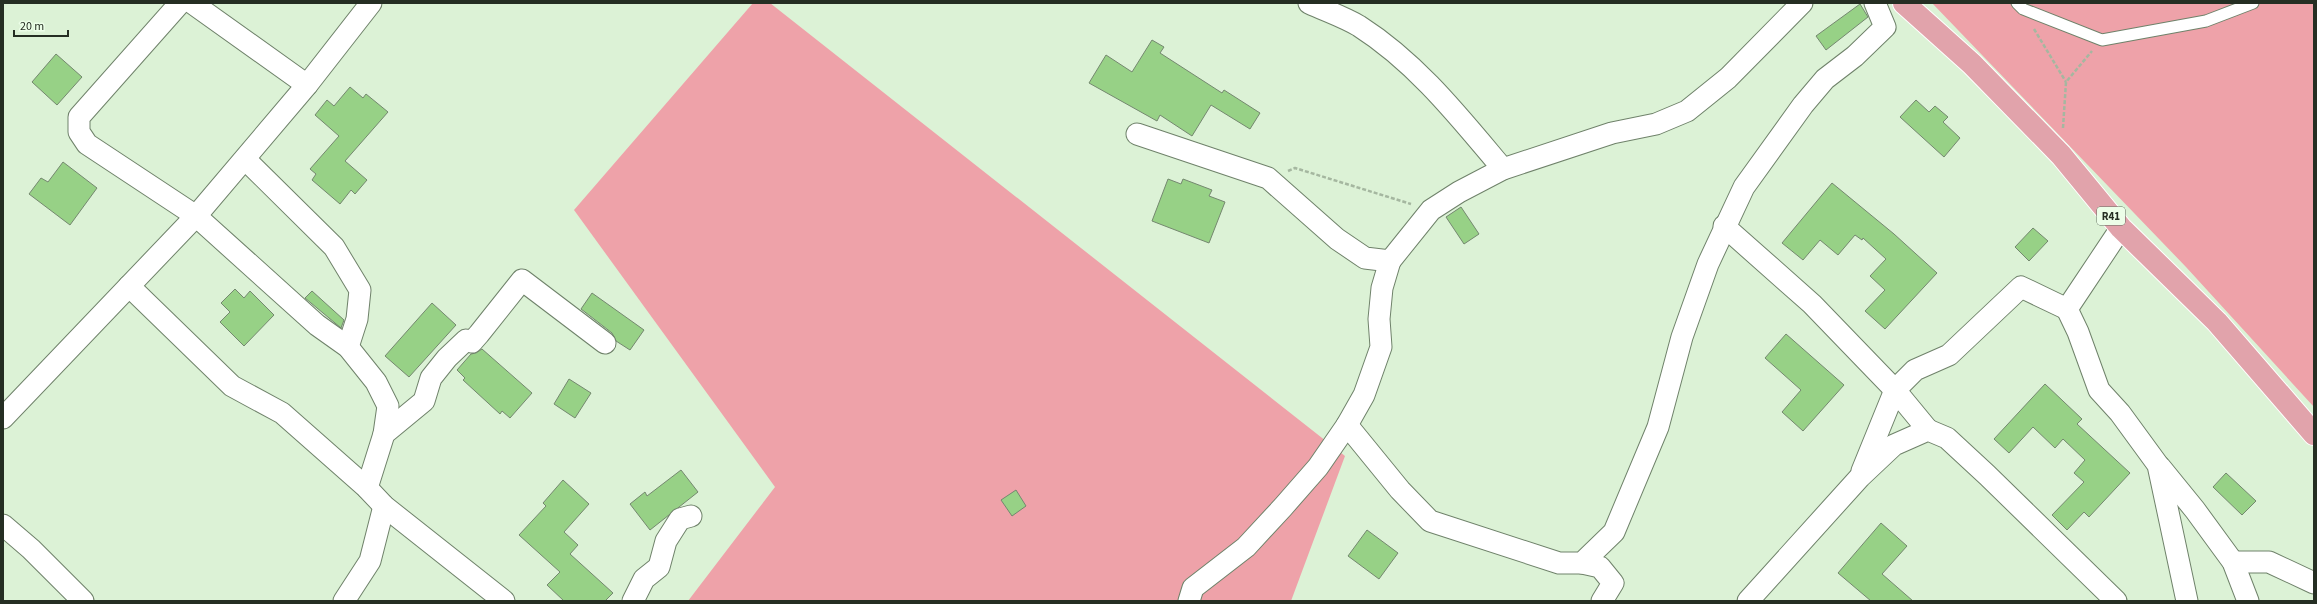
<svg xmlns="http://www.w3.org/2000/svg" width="2317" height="604" viewBox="0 0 2317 604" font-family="'Source Sans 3',sans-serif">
<rect width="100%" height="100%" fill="#dcf2d6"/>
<g fill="#eea2a9">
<polygon points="753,3 770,3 1345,456 1291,601 688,601 775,487 574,210"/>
<polygon points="1932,3 2314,3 2314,407 2186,267"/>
</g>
<g fill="#97d186" stroke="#74886f">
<polygon points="1860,4 1868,17 1826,50 1816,36"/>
<polygon points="1152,40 1164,47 1160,53 1222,93 1224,90 1260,113 1250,129 1211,105 1192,136 1160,115 1157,121 1089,83 1106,55 1132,72"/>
<polygon points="56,54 82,77 57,105 32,82"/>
<polygon points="350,87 363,98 366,94 388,112 345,161 367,180 355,194 351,190 340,204 312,180 316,174 310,169 339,136 315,115 327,100 334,106"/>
<polygon points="1916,100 1929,112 1935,106 1948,117 1943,122 1960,138 1944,157 1900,117"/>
<polygon points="63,162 97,188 70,225 29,194 41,178 48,182"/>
<polygon points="1168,179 1181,184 1183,179 1212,190 1209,196 1225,202 1209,243 1152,221"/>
<polygon points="1832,183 1894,234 1937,273 1885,329 1865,311 1885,290 1870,276 1886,259 1863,238 1862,240 1855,235 1838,255 1820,240 1803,260 1782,243"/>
<polygon points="1461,207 1479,234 1464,244 1446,217"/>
<polygon points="2033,228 2048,241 2029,261 2015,247"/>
<polygon points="235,289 244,298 250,291 274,315 244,346 220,322 230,312 221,303"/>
<polygon points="312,291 344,320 341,328 305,298"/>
<polygon points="592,293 644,330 630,350 616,341 612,333 581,309"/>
<polygon points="432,303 456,325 409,377 385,356"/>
<polygon points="1786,334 1844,385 1803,431 1782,412 1801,390 1765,358"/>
<polygon points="482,349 532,393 510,418 502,411 500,414 463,380 465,378 457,370 471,354 476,353"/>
<polygon points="569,379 591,393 575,418 554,404"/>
<polygon points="2045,384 2082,419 2077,424 2130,473 2089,517 2084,512 2067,530 2052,515 2084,482 2074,473 2085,460 2063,439 2055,448 2033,427 2009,453 1994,439"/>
<polygon points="681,470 698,492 650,530 630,504 645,492 647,496"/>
<polygon points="2226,473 2256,501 2242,515 2213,487"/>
<polygon points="563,480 589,504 564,532 578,545 570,554 613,593 605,601 564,601 547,585 560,572 519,535 546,506 543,503"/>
<polygon points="1016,490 1026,506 1012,516 1001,500"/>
<polygon points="1881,523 1907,546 1882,574 1913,601 1871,601 1838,573"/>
<polygon points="1367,530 1398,553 1379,579 1348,556"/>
</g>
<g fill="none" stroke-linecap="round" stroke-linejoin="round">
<g stroke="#6f826a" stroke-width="13">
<polyline id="lane" points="2017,3 2023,9 2102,40 2206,21 2253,3"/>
</g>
<g stroke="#6f826a" stroke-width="23">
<g id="street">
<polyline points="180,3 79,117 79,132 87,144 196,216 317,325 348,347 376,382 388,406 384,434"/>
<polyline points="192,3 307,85"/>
<path d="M1309 3C1326 11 1344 17 1359 26 1417 63 1460 118 1503 169"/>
<polyline points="1137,134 1268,178 1337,239 1365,258 1390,261 1431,210 1459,192 1503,169 1612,133 1656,124 1687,111 1728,78 1802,3"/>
<polyline points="245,159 334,247 360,290 357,319 348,347"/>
<polyline points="1724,226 1812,304 1895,390 1928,430"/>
<polyline points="2121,228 2067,309 2078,332 2099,390 2120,413 2158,465 2187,601"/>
<polyline points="129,286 232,386 282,413 367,488 384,506 504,601"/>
<polyline points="3,418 196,216 307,85 371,3"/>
<polyline points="1347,425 1400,490 1430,521 1559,563 1582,563 1614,532 1658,427 1682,337 1708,264 1744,187 1803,105 1825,79 1855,56 1885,27 1875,3"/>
<polyline points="2160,467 2195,510 2233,562 2248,601"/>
<polyline points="1862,471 1895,390 1915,370 1949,355 2021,287 2067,309"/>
<polyline points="367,488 384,434 424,401 431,378 447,358 466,340 472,342 479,334 522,280 605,343"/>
<polyline points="3,525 31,549 83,601"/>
<polyline points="2233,562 2269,562 2314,583"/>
<polyline points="1582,563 1600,567 1613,583 1602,601"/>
<polyline points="344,601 370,561 384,506"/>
<polyline points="633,601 644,579 659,567 666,541 680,519 691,516"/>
<polyline points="1189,601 1193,588 1246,547 1283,507 1318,467 1347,425 1364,395 1381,347 1379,319 1382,288 1390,261"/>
<polyline points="1748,601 1860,477 1894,445 1928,430 1947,438 1987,475 2116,601"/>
</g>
</g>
<g stroke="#fff" stroke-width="24">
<polyline id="primary" points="1904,3 1972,64 2061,155 2121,228 2217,322 2314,434"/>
</g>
<g stroke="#a5b7a0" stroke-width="2.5" stroke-dasharray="4 2" stroke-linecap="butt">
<polyline points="2034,29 2066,82"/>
<polyline points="2063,128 2066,82 2092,51"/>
<polyline points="1288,171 1295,168 1411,204"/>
</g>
<use href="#lane" stroke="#fff" stroke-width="11"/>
<use href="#street" stroke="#fff" stroke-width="21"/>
<use href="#primary" stroke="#e1a3ab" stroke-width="22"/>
</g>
<g text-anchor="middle" stroke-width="4" stroke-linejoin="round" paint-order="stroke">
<rect fill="#ecfee8" stroke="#616c5e" stroke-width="1" x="2097" y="207" width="28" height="18" rx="3"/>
<g font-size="11" font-weight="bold" fill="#252e23">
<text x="2111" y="220">R41</text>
</g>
</g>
<rect width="2317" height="604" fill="none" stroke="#252e23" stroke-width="8"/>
<path d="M14 30v6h54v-6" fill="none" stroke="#252e23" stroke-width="2"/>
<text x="20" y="30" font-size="12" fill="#252e23" stroke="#ecfee8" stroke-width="3" paint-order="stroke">20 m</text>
</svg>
